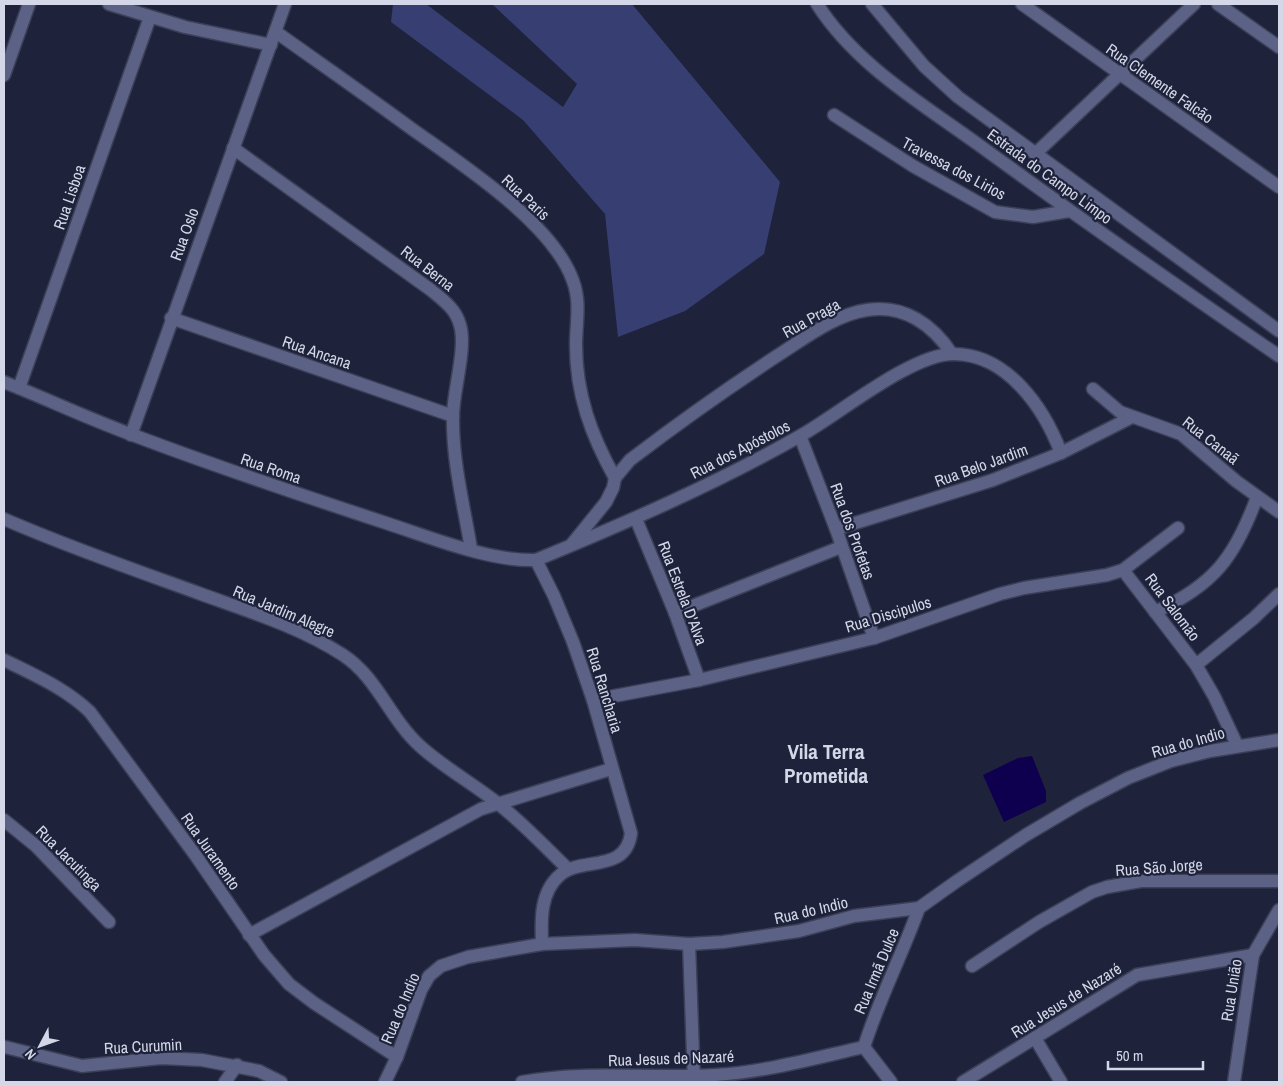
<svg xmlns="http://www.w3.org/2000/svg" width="1283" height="1086" viewBox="0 0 1283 1086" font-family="'Archivo Narrow',sans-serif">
<rect width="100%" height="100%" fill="#1e233b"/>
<polygon fill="#373e72" points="393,4 426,4 563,107 577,84 492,4 632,4 780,182 764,254 685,311 618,337 605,214 523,120 391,22"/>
<polygon fill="#0e004e" points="1032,756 1046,791 1046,802 1004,822 983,775 1018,758"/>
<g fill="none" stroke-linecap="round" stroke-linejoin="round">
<g stroke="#3b4057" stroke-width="15">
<g id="minor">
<polyline points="109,4 185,27 271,45"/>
<path d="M817 4C856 65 921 103 979 145 1078 217 1178 287 1279 356"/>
<polyline points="872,4 924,66 958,97 1279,331"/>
<polyline points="1022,4 1279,187"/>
<polyline points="1218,4 1279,47"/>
<path d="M276 32C321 64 367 96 412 129 461 164 553 223 573 281 581 302 576 323 576 345 576 394 591 435 615 478"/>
<polyline points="4,75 29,4"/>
<polyline points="834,115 913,166 995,212 1033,217 1069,211"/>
<path d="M233 148 431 290C443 300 456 309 460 325 467 348 453 391 453 416 452 460 464 506 471 549"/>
<polyline points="1035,154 1194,4"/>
<polyline points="171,318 453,416"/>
<path d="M4 382C47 399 89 419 133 435 217 467 301 495 386 523 429 537 491 562 536 560 626 523 715 484 800 436 838 415 910 355 952 354 1007 353 1044 408 1061 453"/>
<polyline points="19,388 150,17"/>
<polyline points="1093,389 1120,412 1181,434 1236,481 1279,512"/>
<polyline points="131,435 285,4"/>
<polyline points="800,436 836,529 874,638"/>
<path d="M4 519C68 547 135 570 201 594 248 611 300 627 343 655 377 677 390 719 420 746 443 767 472 783 496 802 522 822 544 846 568 869"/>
<polyline points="636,519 675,613 699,680"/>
<polyline points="836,529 993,480 1061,453 1132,417"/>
<path d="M572 544 606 502 613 488 615 478 630 460C681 421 732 385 786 350 809 335 838 314 867 310 904 304 933 325 952 354"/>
<path d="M536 560 554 596 573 642 593 700 631 833C626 874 581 856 560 875 540 892 541 920 542 944"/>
<polyline points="1123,570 1196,665 1214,696 1237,745"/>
<path d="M1155 612C1214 585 1235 557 1257 497"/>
<polyline points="675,613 841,547"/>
<path d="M4 660C34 675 65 688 90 712L196 856 264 955 289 984 314 1003 397 1057"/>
<polyline points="1196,665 1254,618 1279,594"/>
<polyline points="593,700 699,680 874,638 1000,594 1024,588 1107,575 1123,570 1178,528"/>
<polyline points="4,820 36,846 109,922"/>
<polyline points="249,935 481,809 611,769"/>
<polyline points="689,944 694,1082"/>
<polyline points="972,966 1039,922 1092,892 1107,887 1141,881 1279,881"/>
<polyline points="1035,1038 1061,1082"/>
<polyline points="5,1047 82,1066 161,1058 202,1060 259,1071 281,1082"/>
<path d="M864 1047C879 999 902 955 919 908"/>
<polyline points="864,1047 891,1082"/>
<polyline points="225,1082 237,1065"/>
<polyline points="385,1082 397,1057 421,990 429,976 441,966 468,957 542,944 635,940 689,944 723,942 799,931 854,916 919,908 957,881 1026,835 1080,803 1128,778 1171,761 1210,751 1279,740"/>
<path d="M522 1082C585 1070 651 1079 715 1075 765 1072 815 1058 864 1047"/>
<polyline points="963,1082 1137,975 1253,955"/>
<polyline points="1234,1082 1253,955 1279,910"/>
</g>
</g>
<use href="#minor" stroke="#5b6286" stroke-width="12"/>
</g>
<g text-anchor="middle" stroke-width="4.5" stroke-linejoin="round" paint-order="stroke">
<g font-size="16" fill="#d3d7e7" stroke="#1e233b">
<text transform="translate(1160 83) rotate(35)" y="6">Rua Clemente Falcão</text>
<text transform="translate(954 168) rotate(28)" y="6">Travessa dos Lirios</text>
<text transform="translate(1050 176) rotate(36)" y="6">Estrada do Campo Limpo</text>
<text transform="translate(69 197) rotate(-71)" y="6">Rua Lisboa</text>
<text transform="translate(526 197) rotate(43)" y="6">Rua Paris</text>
<text transform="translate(184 234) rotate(-70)" y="6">Rua Oslo</text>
<text transform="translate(428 268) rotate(38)" y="6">Rua Berna</text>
<text transform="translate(811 318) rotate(-29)" y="6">Rua Praga</text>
<text transform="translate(317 352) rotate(19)" y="6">Rua Ancana</text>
<text transform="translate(1211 440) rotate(38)" y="6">Rua Canaã</text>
<text transform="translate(740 449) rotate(-27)" y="6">Rua dos Apóstolos</text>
<text transform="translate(981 465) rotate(-20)" y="6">Rua Belo Jardim</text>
<text transform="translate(271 468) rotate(19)" y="6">Rua Roma</text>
<text transform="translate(853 531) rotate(70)" y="6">Rua dos Profetas</text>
<text transform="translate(683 593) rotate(69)" y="6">Rua Estrela D'Alva</text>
<text transform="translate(1173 607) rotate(53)" y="6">Rua Salomão</text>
<text transform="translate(284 611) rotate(23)" y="6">Rua Jardim Alegre</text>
<text transform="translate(888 614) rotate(-17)" y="6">Rua Discipulos</text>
<text transform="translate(605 690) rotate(73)" y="6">Rua Rancharia</text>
<text transform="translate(1188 742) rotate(-16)" y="6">Rua do Indio</text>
<text transform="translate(211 851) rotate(55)" y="6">Rua Juramento</text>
<text transform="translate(69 858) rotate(45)" y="6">Rua Jacutinga</text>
<text transform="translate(1159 867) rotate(-4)" y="6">Rua São Jorge</text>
<text transform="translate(811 910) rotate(-13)" y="6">Rua do Indio</text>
<text transform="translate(876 971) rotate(-67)" y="6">Rua Irmã Dulce</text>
<text transform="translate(1231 990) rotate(-81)" y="6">Rua União</text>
<text transform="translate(1066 1000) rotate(-32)" y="6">Rua Jesus de Nazaré</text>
<text transform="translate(400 1008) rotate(-67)" y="6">Rua do Indio</text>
<text transform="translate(143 1046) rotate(-3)" y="6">Rua Curumin</text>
<text transform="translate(671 1058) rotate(-2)" y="6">Rua Jesus de Nazaré</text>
</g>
<g font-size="21" font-weight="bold" fill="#d3d7e7" stroke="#1e233b">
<text x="826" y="759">Vila Terra<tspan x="826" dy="24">Prometida</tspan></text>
</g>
</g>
<rect width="1283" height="1086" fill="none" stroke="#d3d7e7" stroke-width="10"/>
<g transform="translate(40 1046) rotate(229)" stroke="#1e233b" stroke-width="4" paint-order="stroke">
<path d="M0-4L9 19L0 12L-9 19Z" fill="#d3d7e7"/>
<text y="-8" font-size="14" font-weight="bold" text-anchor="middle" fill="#d3d7e7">N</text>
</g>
<path d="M1108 1061v8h95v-8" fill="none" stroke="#d3d7e7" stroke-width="2.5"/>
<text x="1116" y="1061" font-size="15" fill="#d3d7e7" stroke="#1e233b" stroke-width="4" paint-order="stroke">50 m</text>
</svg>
